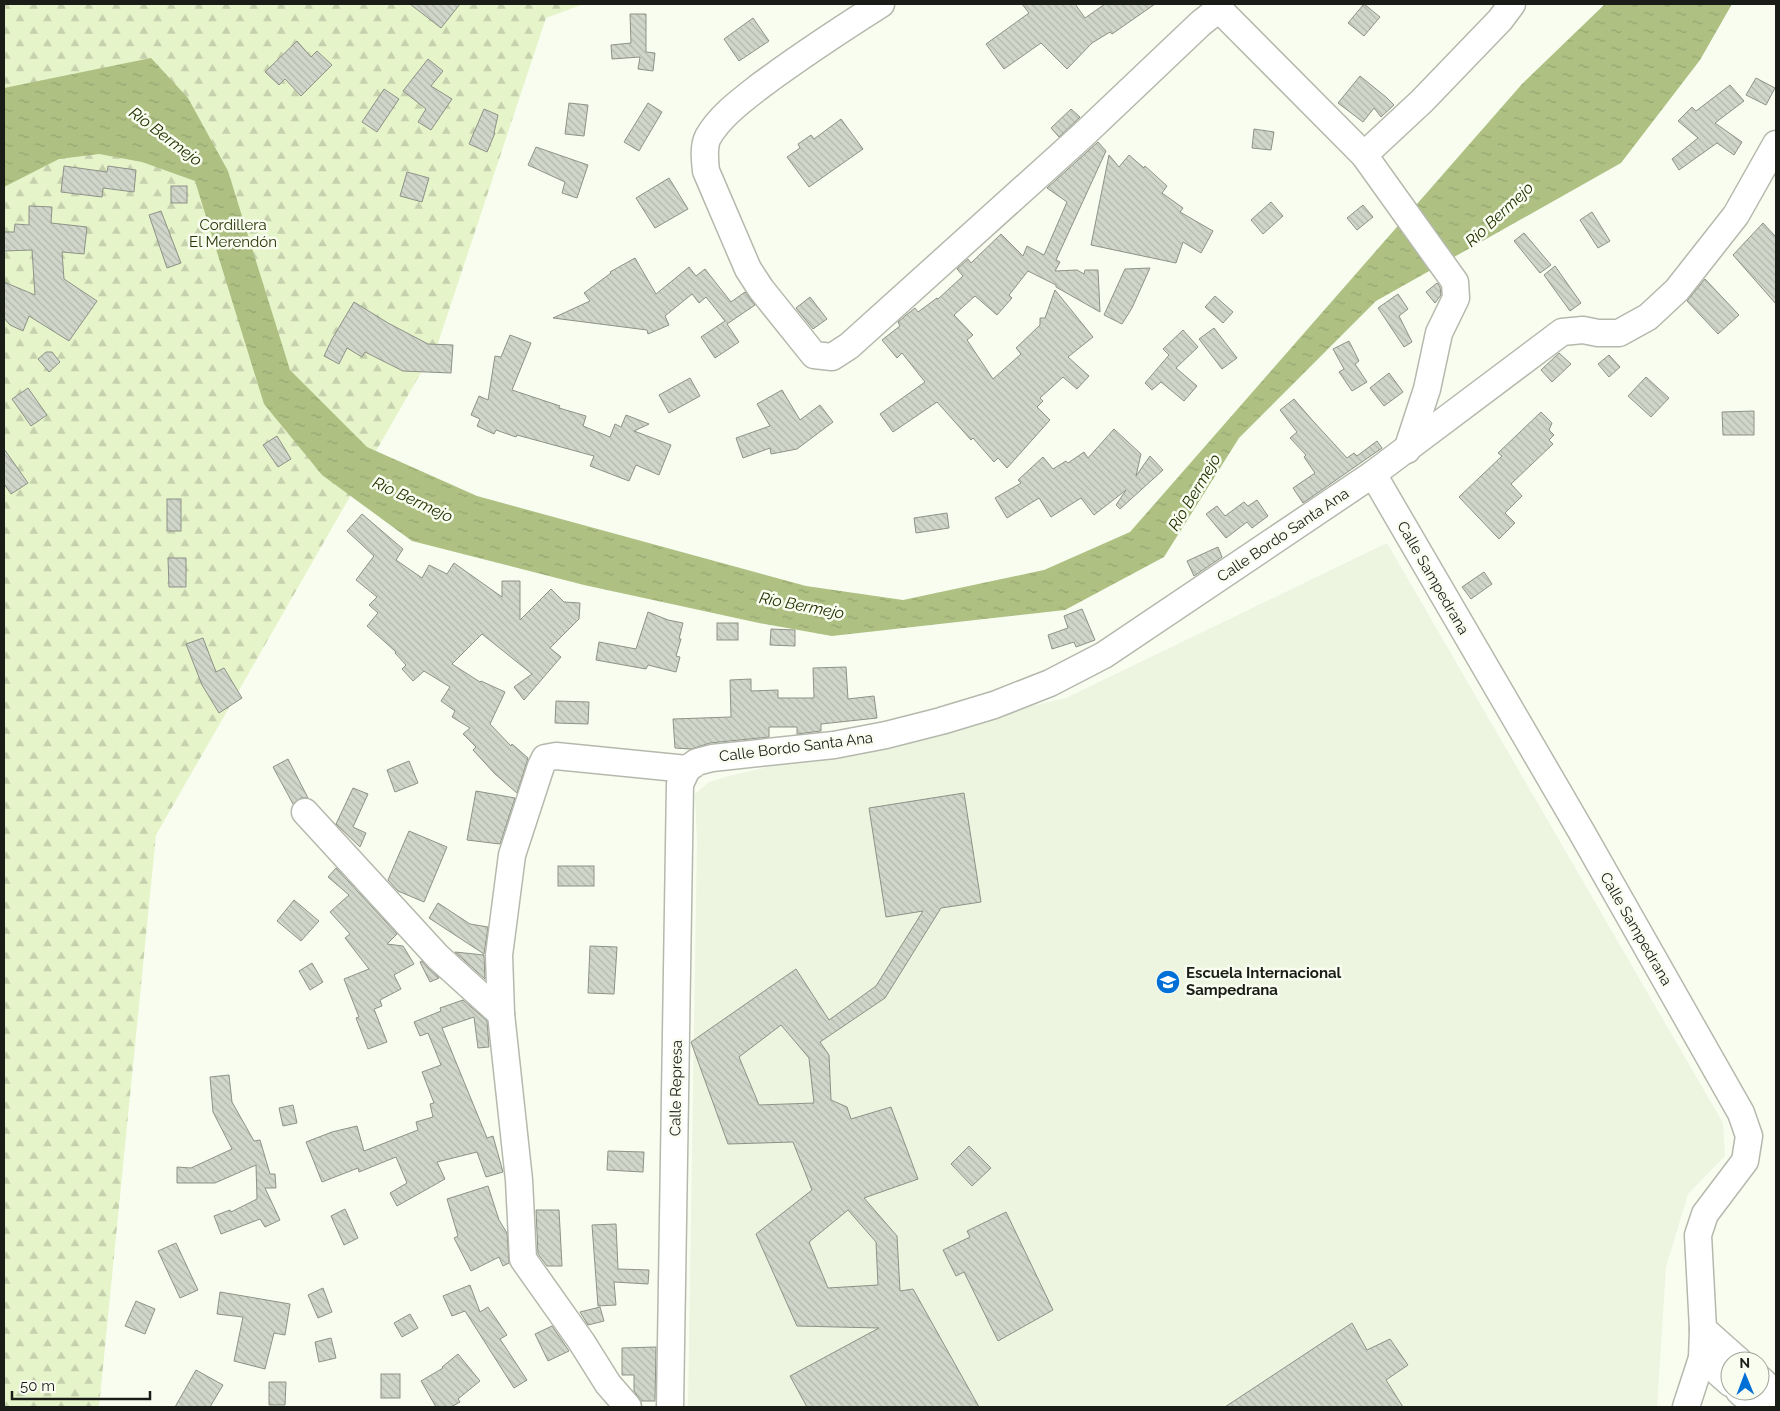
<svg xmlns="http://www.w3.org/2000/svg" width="1780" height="1411" viewBox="0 0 1780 1411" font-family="Raleway,sans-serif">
<defs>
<pattern id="forest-firs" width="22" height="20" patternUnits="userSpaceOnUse" patternTransform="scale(1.25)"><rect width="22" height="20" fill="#e6f4ca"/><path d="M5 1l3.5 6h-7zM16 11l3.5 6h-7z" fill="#c5d1ad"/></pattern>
<pattern id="water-ripples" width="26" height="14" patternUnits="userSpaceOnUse" patternTransform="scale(1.25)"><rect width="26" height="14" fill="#aec183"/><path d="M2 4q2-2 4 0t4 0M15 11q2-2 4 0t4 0" fill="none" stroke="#95a570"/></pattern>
<pattern id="building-back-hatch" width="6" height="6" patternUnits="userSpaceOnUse" patternTransform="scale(1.25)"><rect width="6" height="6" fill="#d1d6ca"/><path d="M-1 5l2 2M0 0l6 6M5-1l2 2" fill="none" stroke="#b3b7ad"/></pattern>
</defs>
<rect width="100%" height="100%" fill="#f8fdf0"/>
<polygon fill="#edf4e0" points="1387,543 1723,1123 1725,1156 1688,1194 1666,1267 1657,1407 688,1407 697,841 695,794 709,782 729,776 1066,698"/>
<polygon fill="url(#forest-firs)" points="4,4 584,4 546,18 438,343 156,835 99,1407 4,1407"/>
<polygon fill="url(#water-ripples)" points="1605,4 1732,4 1700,60 1621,163 1376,301 1239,438 1164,557 1065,610 832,636 759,623 584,585 412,541 322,475 264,404 195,181 142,162 99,154 59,159 4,187 4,88 151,58 188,98 228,171 290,370 367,447 477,496 806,586 903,600 1044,570 1130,532 1522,84"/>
<g fill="url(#building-back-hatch)" stroke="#8e9287" fill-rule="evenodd">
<polygon points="410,4 460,4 441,28"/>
<polygon points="1022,4 1075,4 1085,18 1105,4 1155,4 1112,34 1110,32 1092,43 1067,69 1041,43 1004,69 986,44 1029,13"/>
<polygon points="1364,4 1380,17 1364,36 1348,23"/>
<polygon points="630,14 646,14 646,52 655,53 653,71 638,69 640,57 612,59 611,45 631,43"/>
<polygon points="753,18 769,41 739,61 724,39"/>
<polygon points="297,41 311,57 317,51 332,65 301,96 285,79 279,85 265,72"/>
<polygon points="428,59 443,71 431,86 452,99 431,130 418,122 426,109 403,91"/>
<polygon points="1360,76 1386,97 1394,105 1381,117 1374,108 1363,122 1338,103"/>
<polygon points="1756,78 1775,88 1766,105 1746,95"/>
<polygon points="1730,85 1744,101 1715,123 1742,142 1734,155 1717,143 1679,170 1672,159 1698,138 1678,121 1692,107 1696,111"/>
<polygon points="384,89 399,99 377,132 362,122"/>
<polygon points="569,103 588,105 584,136 565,134"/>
<polygon points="648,103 662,112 639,151 624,142"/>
<polygon points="484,109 498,115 494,133 495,133 487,152 469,144"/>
<polygon points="1071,109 1080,117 1059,137 1051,128"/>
<polygon points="841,119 863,149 809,187 787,157 800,148 798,144 811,135 814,139"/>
<polygon points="1254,129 1274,132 1271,150 1252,148"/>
<polygon points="1098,142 1106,151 1056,260 1060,262 1055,271 1077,270 1084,274 1085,270 1098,270 1100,312 1056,287 1056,285 1028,271 1009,295 1012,298 997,315 975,296 954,315 973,335 967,340 993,379 1021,354 1016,348 1040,325 1040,318 1045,318 1055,290 1093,337 1068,357 1089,376 1077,389 1063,377 1040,398 1043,401 1037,407 1050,420 1007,468 998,458 994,462 973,438 971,440 937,402 893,432 880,414 925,382 902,353 897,358 882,340 900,326 898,322 905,316 915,308 918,312 937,298 938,299 963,276 957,269 968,259 971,263 1001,234 1023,256 1027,246 1044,255 1067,202 1047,188"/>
<polygon points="536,147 588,165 577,198 562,193 565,182 528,165"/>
<polygon points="1109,155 1119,167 1129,155 1144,168 1145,166 1167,186 1162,193 1183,208 1180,212 1213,231 1201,253 1183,242 1176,263 1091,245"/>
<polygon points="64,166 107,172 108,166 136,170 134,192 103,188 102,197 61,192"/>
<polygon points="407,172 429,178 422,202 400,196"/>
<polygon points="669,178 688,209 655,228 636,198"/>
<rect x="171" y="186" width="16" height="17"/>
<polygon points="1271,202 1283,216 1263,234 1251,220"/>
<polygon points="1363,205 1373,217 1357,230 1347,218"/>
<polygon points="29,206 52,207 51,223 87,227 84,254 62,252 64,279 97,301 69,341 29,316 23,331 10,325 4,318 4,282 35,295 32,250 4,251 4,232 14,232 15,224 29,225"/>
<polygon points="161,211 181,263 167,268 149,215"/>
<polygon points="1592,212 1610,241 1598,248 1580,220"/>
<polygon points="1763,223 1776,237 1776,304 1733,255"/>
<polygon points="1524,233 1551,265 1540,273 1514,241"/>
<polygon points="635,258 656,294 689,267 696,276 705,269 731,302 745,292 755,305 727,324 739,342 715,358 701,337 725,321 706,297 699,303 692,294 665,316 669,325 648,334 647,330 553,318 590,301 584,293 611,273 610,272"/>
<polygon points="1555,266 1581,303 1570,311 1544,275"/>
<polygon points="1150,268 1132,308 1122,324 1104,315 1125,269"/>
<polygon points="1705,279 1739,315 1718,334 1687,301"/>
<polygon points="1437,283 1440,287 1441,295 1435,303 1426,292"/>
<polygon points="1398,294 1408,309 1399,316 1412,342 1404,347 1378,308"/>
<polygon points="1215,296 1233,312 1223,323 1205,307"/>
<polygon points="810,297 827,319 813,329 796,308"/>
<polygon points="354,302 388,323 428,344 453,345 451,373 403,371 365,352 362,357 347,348 339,364 324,356 332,339"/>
<polygon points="1214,328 1237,358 1222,369 1199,339"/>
<polygon points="1183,330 1198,347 1176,368 1197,386 1184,401 1161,382 1152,390 1145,383 1169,355 1163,349"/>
<polygon points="510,335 531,343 512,390 560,406 559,408 586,416 583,426 610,437 615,424 621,427 626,415 649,424 634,431 671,445 659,475 636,465 629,481 590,466 594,456 517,435 516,437 496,430 494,434 477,426 480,419 471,415 479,396 488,400 495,356 501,357"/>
<polygon points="1349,341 1359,361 1355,364 1367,382 1352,391 1339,372 1344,369 1333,349"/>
<polygon points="46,352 52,352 60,362 49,372 38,359"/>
<polygon points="1559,353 1571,364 1552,382 1541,370"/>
<polygon points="1609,355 1620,367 1609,377 1598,364"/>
<polygon points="1389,373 1403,392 1384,406 1370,388"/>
<polygon points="1646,377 1669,398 1651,417 1628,396"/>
<polygon points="690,378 700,396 669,413 659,395"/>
<polygon points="28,388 47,415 31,426 12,399"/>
<polygon points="782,390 800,420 820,405 833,422 797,449 771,454 770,448 743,458 736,438 770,426 757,404"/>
<polygon points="1294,399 1313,421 1347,458 1354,453 1357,456 1377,441 1382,448 1303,503 1293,488 1315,473 1304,457 1306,455 1290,438 1297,432 1280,410"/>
<polygon points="1754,411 1754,435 1723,435 1722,412"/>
<polygon points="1541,412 1552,423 1549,430 1554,435 1549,440 1553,444 1511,484 1522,496 1505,513 1515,523 1499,539 1459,497 1502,456 1498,453"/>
<polygon points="1114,429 1141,454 1136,476 1150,456 1163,470 1120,509 1116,505 1126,490 1094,515 1081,498 1051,517 1039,498 1007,518 995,498 1021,483 1018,480 1043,457 1053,469 1066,461 1068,463 1084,452 1088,458"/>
<polygon points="277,436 291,459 278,467 263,445"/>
<polygon points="4,449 28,483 11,494 4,484"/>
<rect x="167" y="499" width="14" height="32"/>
<polygon points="1257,500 1268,516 1252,528 1247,522 1226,538 1206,514 1217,506 1225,516 1244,502 1248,506"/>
<polygon points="947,513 949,528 916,533 914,518"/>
<polygon points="362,514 403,549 396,560 422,578 429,565 447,574 454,563 502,597 502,581 520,581 520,620 551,589 564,602 580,603 579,619 550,648 561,657 524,700 514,687 532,674 482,634 452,664 480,682 481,681 505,692 490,724 511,746 512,744 528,758 517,793 495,774 473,750 476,747 463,734 470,728 452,717 455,711 441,701 450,687 424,671 413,681 402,669 406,665 395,653 396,652 367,626 378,613 369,605 377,597 356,580 374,556 347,531"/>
<polygon points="1218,547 1222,557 1194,576 1187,561"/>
<polygon points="168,558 186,558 186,587 169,587"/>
<polygon points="1484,572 1492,584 1471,599 1462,587"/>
<polygon points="1082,609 1095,640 1076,647 1074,642 1052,649 1048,635 1068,628 1064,616"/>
<polygon points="648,612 668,620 683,623 679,639 681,639 676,656 680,657 676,672 648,665 646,669 596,660 599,642 636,649"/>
<rect x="717" y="623" width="21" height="17"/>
<polygon points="771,629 795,630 795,646 770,645"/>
<polygon points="203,638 216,672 224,668 242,698 219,713 202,685 186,644"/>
<polygon points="846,667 848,699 874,696 877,718 821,724 821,731 797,734 797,727 769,727 769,737 710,743 691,749 675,748 673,719 731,717 730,680 751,679 751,691 778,690 778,698 814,698 813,668"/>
<polygon points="556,701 589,702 588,724 555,723"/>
<polygon points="288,759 308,798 301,798 293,804 273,767"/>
<polygon points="409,761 418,783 395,792 387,770"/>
<polygon points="353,788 368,794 353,827 366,833 360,847 336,824"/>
<polygon points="476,791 515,798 500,844 467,840"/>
<path d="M964 793 981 902 941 908 885 998 820 1042 829 1055 831 1100 847 1107 851 1119 891 1107 918 1179 864 1198 897 1236 900 1291 913 1289 979 1407H807L790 1376 879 1328 797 1326 756 1234 812 1190 793 1142 728 1144 691 1042 796 969 829 1020 876 986 923 911 886 917 869 808ZM781 1025 809 1058 814 1103 759 1105 739 1057ZM848 1210 876 1242 878 1285 828 1288 809 1242Z"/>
<polygon points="409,831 447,847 424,902 398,891 388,880"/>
<rect x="558" y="866" width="36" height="20"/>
<polygon points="336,868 397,934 387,944 403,946 414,964 394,975 401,989 380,1000 382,1006 374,1009 387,1042 368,1049 356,1018 359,1017 344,979 369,969 345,938 350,934 330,912 349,895 328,877"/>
<polygon points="294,900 319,921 301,941 277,921"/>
<polygon points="438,903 470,924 488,927 484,954 429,918"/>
<polygon points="590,946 617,947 614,994 588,993"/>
<polygon points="455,952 484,955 485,979"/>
<polygon points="422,961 428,968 439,978 430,982 420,962"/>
<polygon points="312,963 323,982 310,990 299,971"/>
<polygon points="463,1000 487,1021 489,1047 478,1048 474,1017 442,1028 487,1138 493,1136 503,1172 486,1177 477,1152 437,1162 445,1179 397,1206 390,1193 407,1183 396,1157 359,1172 358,1168 322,1182 306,1142 332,1132 357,1126 364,1151 418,1130 416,1122 433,1117 430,1104 434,1103 422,1072 441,1065 428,1033 420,1036 414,1022 441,1011 440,1008"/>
<polygon points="229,1075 232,1102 254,1141 260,1140 270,1174 275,1174 276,1188 265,1188 280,1220 265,1227 260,1219 221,1234 214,1216 230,1210 231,1212 257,1199 256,1165 215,1183 177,1183 177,1167 191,1168 232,1149 213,1112 210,1077"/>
<polygon points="293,1105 297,1123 283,1126 279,1108"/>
<polygon points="969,1146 991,1168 972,1186 951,1164"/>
<polygon points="608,1151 644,1152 643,1172 607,1170"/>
<polygon points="488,1186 499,1220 507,1233 509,1263 503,1266 499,1257 471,1271 454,1238 458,1236 447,1199"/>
<polygon points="345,1209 358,1238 344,1245 331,1216"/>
<polygon points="536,1210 559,1210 562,1266 547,1266 538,1254"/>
<polygon points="1006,1212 1053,1310 998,1341 964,1272 956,1276 943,1250 970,1237 967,1231"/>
<polygon points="616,1224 618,1269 649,1270 648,1284 614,1282 616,1305 598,1306 592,1225"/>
<polygon points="176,1243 198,1290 180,1298 158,1251"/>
<polygon points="470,1285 480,1312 488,1307 507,1335 500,1339 527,1380 514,1388 465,1311 452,1316 443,1296"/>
<polygon points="323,1288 332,1312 318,1318 308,1295"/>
<polygon points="220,1292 290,1304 285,1335 274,1333 265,1369 234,1361 243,1317 217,1314"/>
<polygon points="136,1301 155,1309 145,1334 125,1326"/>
<polygon points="600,1307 604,1321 588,1325 580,1312"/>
<polygon points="410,1314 418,1328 402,1337 394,1323"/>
<polygon points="1352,1323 1367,1350 1390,1339 1408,1365 1386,1380 1403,1407 1225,1407"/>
<polygon points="552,1326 569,1351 548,1361 535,1334"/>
<polygon points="331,1338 336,1358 319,1362 315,1342"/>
<polygon points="656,1347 655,1401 641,1401 634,1391 634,1375 622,1375 622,1348"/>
<polygon points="458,1354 480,1381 458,1399 460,1402 451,1407 436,1407 421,1381 443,1368 442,1367"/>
<polygon points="196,1370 223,1385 210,1407 175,1407"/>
<rect x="381" y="1374" width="19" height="24"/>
<polygon points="269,1382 286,1382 285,1405 269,1405"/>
</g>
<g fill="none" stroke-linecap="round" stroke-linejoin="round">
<g stroke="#b5b9ad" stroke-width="29">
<g id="minor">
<path d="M881 4C840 30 799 57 760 86 742 100 720 116 708 137 703 147 705 160 706 171L748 269 761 289 814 355 832 357 849 346 1083 135 1201 23 1219 9 1364 155 1455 282 1456 298 1439 333 1427 389 1407 450"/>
<polyline points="1364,155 1422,101 1500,20 1512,4"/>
<polyline points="1373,474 1581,831 1741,1113 1749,1136 1745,1161 1705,1214 1698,1235 1703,1329 1702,1358 1686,1407"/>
<polyline points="687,769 697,762 712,758 834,745 886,735 941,721 994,705 1050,683 1104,655 1373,474 1562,332 1583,330 1598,333 1619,333 1648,317 1677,290 1736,215 1776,144"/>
<polyline points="305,812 438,957 501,1014"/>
<polyline points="1703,1329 1739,1361"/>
<polyline points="1702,1358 1730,1383"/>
<polyline points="1760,1379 1776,1394"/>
<polyline points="1739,1391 1757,1407"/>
<polyline points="628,1407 608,1384 581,1341 523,1259 519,1180 501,1014 499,955 512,855 541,766 545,758 556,756 687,769"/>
<polyline points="670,1407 680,784 687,769"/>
</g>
</g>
<use href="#minor" stroke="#fff" stroke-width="26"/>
</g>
<defs>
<g id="school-disc" transform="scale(1.25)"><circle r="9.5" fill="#006fd6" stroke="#f8fdf0"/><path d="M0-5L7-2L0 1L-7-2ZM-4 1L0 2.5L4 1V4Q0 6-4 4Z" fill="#fff"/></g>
</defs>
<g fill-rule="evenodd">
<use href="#school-disc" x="1168" y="982"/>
</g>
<g text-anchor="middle" stroke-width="5" stroke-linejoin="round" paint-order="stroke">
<g font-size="15" fill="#2a3506" stroke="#f8fdf0">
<text x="233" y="230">Cordillera<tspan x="233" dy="17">El Merendón</tspan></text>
</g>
<g font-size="15" fill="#1a1c17" stroke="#f8fdf0">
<text transform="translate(1283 535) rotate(-34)" y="5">Calle Bordo Santa Ana</text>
<text transform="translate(1433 578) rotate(60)" y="5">Calle Sampedrana</text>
<text transform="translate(796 747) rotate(-7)" y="5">Calle Bordo Santa Ana</text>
<text transform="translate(1636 929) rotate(60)" y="5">Calle Sampedrana</text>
<text transform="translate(676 1088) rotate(-89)" y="5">Calle Represa</text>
</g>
<g font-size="15" font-weight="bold" fill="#1a1c17" stroke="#f8fdf0" text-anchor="start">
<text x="1186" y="978">Escuela Internacional<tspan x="1186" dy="17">Sampedrana</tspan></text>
</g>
<g font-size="16" font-style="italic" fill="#253001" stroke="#f8fdf0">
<text transform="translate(166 136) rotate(37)" y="6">Río Bermejo</text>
<text transform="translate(1499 214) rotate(-43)" y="6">Río Bermejo</text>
<text transform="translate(1194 492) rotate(-59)" y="6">Río Bermejo</text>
<text transform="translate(413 499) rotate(25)" y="6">Río Bermejo</text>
<text transform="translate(802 605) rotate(11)" y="6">Río Bermejo</text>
</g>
</g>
<rect width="1780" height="1411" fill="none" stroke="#1a1c17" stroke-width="10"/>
<g transform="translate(1745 1376) rotate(359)"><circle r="24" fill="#f8fdf0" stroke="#9fa399"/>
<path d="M0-4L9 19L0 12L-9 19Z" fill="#006fd6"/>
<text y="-8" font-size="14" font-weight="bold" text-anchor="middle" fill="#1a1c17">N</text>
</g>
<path d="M12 1391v8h138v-8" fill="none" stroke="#1a1c17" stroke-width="2.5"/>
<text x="20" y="1391" font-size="15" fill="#1a1c17" stroke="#f8fdf0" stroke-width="4" paint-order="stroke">50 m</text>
</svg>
